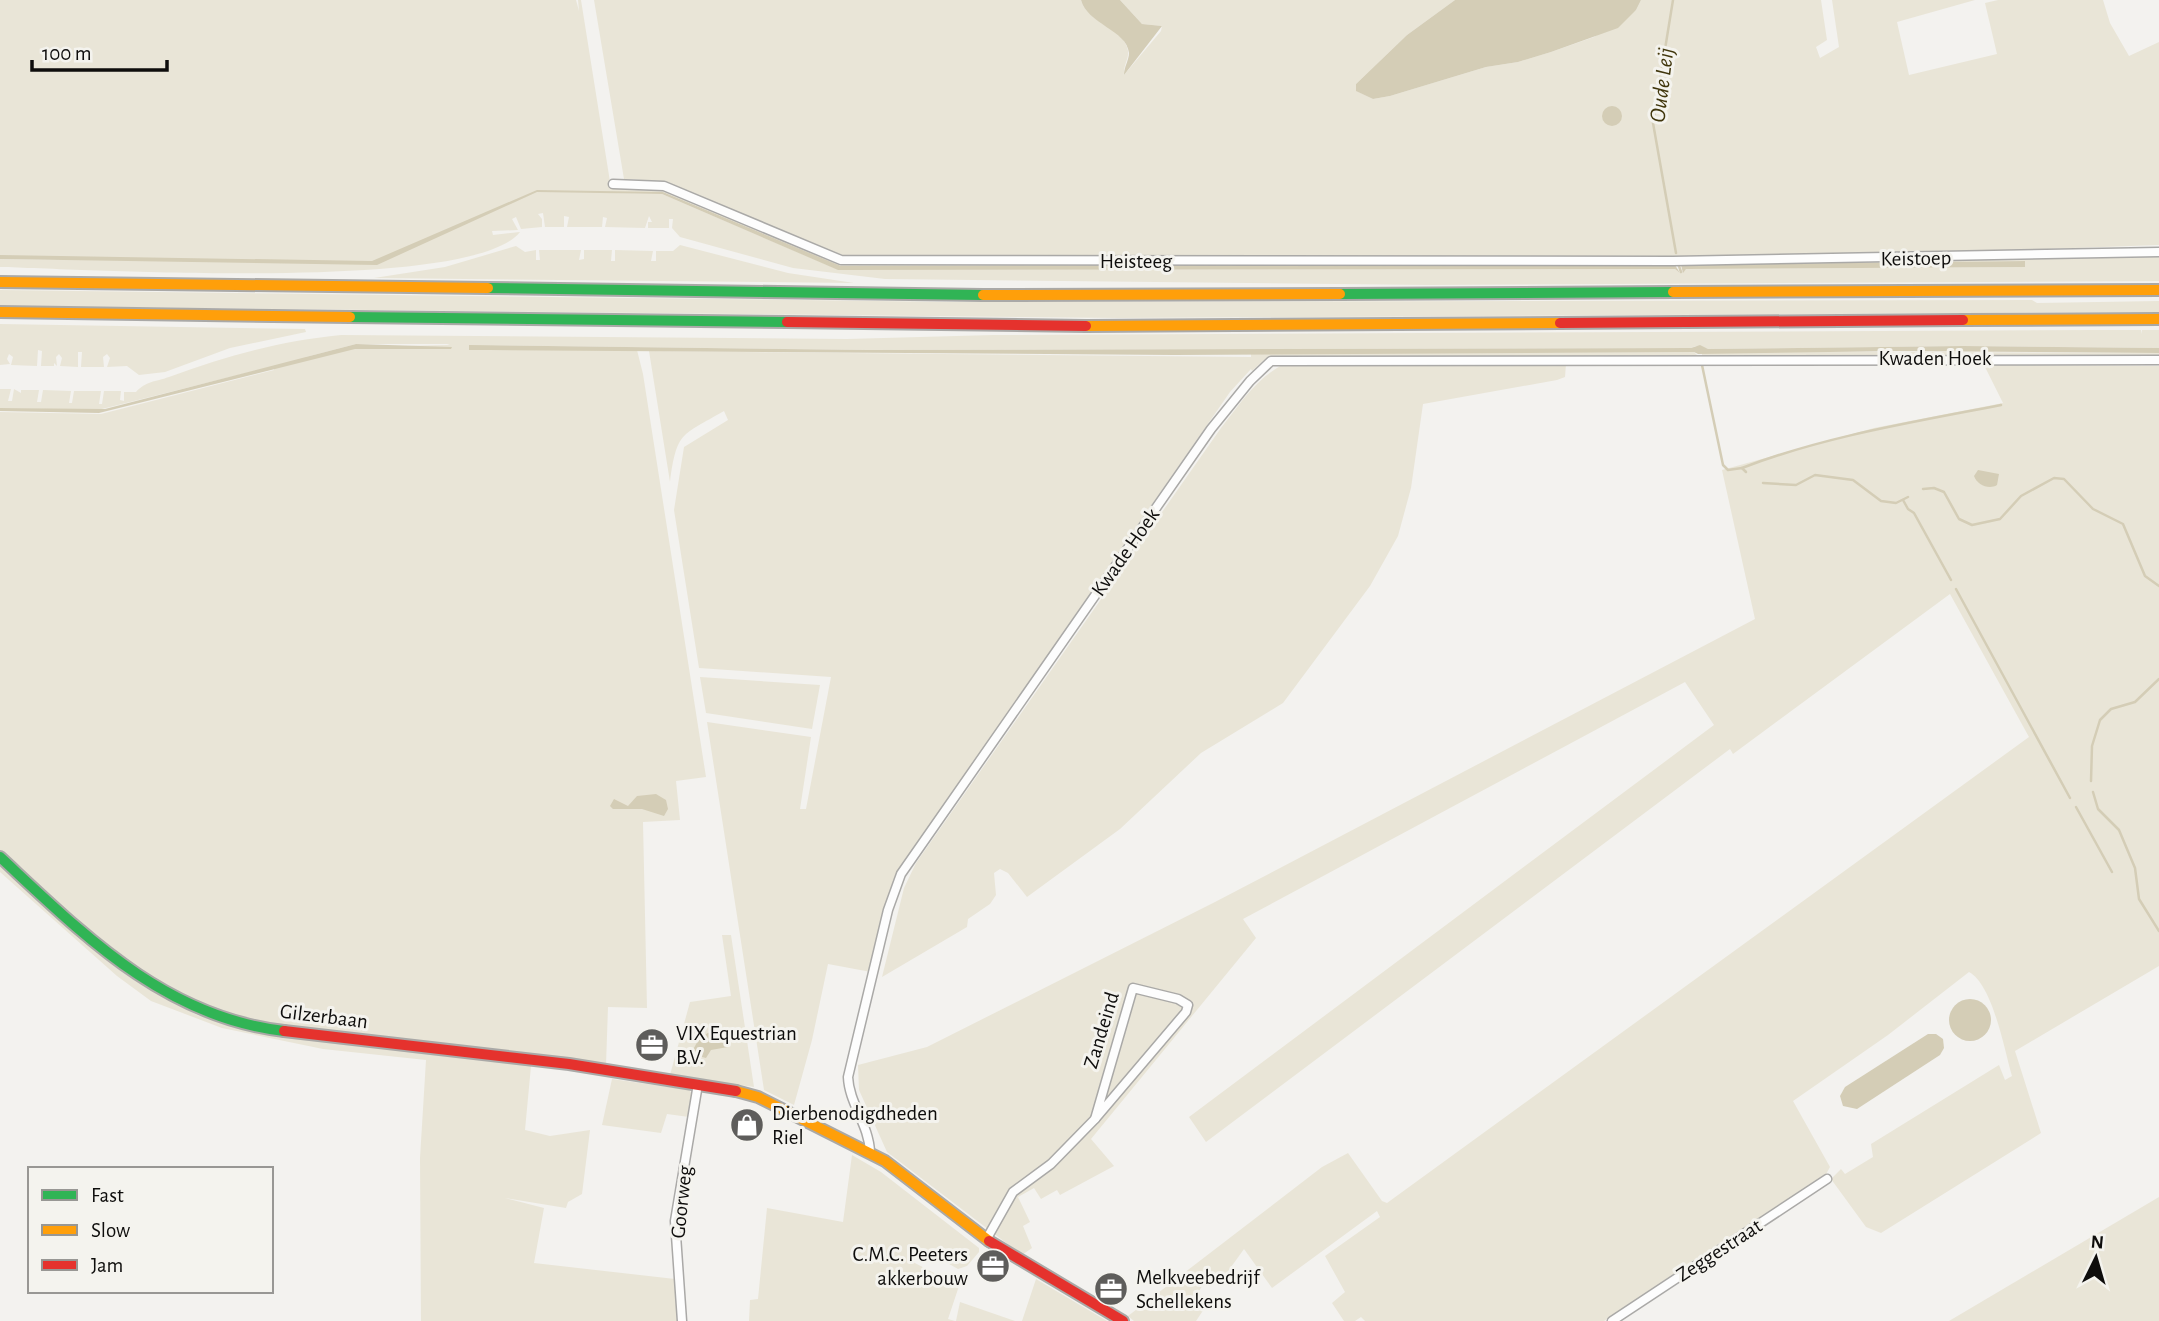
<svg xmlns="http://www.w3.org/2000/svg" width="2159" height="1321" viewBox="0 0 2159 1321" font-family="'Alegreya Sans',sans-serif">
<rect width="100%" height="100%" fill="#f3f2ef"/>
<g fill="#e9e5d7" fill-rule="evenodd">
<path d="M0 0H576L579 11 578 0H581L611 188 659 187 830 259 1731 263 2159 254V281L1428 285 885 279 793 268 680 237 672 228 673 219H669V228H648V222H652L649 216 645 228 605 227 607 218 603 217 602 227H567L569 217 564 216V227H545L543 213 538 214 542 219V227L521 229 516 217 512 219 518 230 492 231 493 235 520 232C473 293 87 269 0 267V259L66 260 0 256ZM663 192 841 266H1677L2023 261 2025 267 1686 269 1680 273 1675 269 839 270 662 194 608 193Z"/>
<path d="M594 0H1081C1087 23 1119 25 1127 47 1131 57 1123 64 1124 75L1161 31 1162 26 1142 24 1120 0H1455L1407 35 1356 84 1357 91 1373 99 1390 96 1486 67 1518 62 1551 52 1594 37 1636 10 1641 0H1821L1827 40 1816 47 1820 58 1839 47 1832 0H1975L1897 22 1909 75 1997 54 1985 3 1998 0H2103L2110 23 2129 56 2159 42V245L1817 257H840L662 181 624 179Z"/>
<polygon points="680,245 788,273 854,283 374,278 445,267 516,246 525,252 536,250 536,260 540,260 539,250 581,250 579,260 584,259 584,250 612,250 611,261 615,261 615,250 653,251 651,261 656,261 656,251 673,251"/>
<polygon points="0,290 953,302 2032,300 2037,303 2159,301 2159,312 1120,318 0,306"/>
<polygon points="0,324 305,329 306,332 230,348 165,372 139,375 127,366 107,367 110,358 107,354 103,357 104,367 81,367 82,352 78,352 78,367 60,366 62,358 59,354 56,357 57,366 54,363 54,366 41,366 42,351 38,350 37,366 11,365 13,357 9,354 7,359 10,364 0,365"/>
<path d="M2094 330H2141L2142 334V330H2159V348L1963 346 1708 349 1696 346 1691 348 867 350 473 345 637 350 643 374 706 777 676 781 680 820 643 822 647 1008 608 1007 606 1065 271 1025C229 1016 186 1005 150 982 100 951 44 892 0 852V412L101 414 274 370V366L98 410 0 408V389H11L8 401H12L14 389 21 393V390H39L37 402H41L43 390 71 391 69 403H72L74 391H101L99 404H102L104 391H121L120 400 124 401V392H136C146 381 155 382 169 377 226 356 280 341 341 335L847 339 993 335ZM356 344H447L450 345 358 347 306 357Z"/>
<path d="M649 351 1251 357V353L1694 352 1699 357 1274 358 1263 361 1252 371 1251 369 1230 392 902 865 871 972 828 964 812 1040 794 1105 764 1090 707 722 811 737 800 809H806L831 677 699 668 674 510 684 447 728 420 724 411C681 436 677 431 670 482Z"/>
<polygon points="1751,351 2159,353 2159,358 1702,357 1702,353"/>
<path d="M1566 364 1565 377 1557 380 1423 404 1411 488 1398 536 1370 586 1283 703 1201 753 1120 829 1027 897 1008 873 1000 869 994 873 996 895 990 904 968 919 967 927 882 977 904 888 916 863 1221 428C1240 404 1255 380 1282 365Z"/>
<path d="M1984 365 2159 366V966L2015 1051 2041 1133 1881 1233 1866 1227 1831 1179 1841 1169 1845 1174 1873 1157 1871 1144 1999 1065 2005 1080 2012 1076C2004 1049 1993 985 1969 972L1888 1035 1793 1101 1830 1167 1825 1176 1604 1321H1365L1361 1317 1355 1321H1344L1332 1303 1345 1292 1325 1256 1380 1217 1377 1211 1272 1288 1244 1249 1221 1281 1209 1275 1194 1299 1206 1306 1196 1321H1134L1128 1316 1322 1167 1348 1153 1382 1201 1387 1203 2029 737 1950 594 1733 754 1730 749 1206 1142 1189 1117 1714 725 1685 682 1243 919 1256 938 1091 1139 1114 1166 1060 1195 1057 1190 1041 1199 1034 1188 1018 1197 1030 1222 1023 1226 1032 1248 1022 1255 887 1152 859 1090 858 1065 927 1047 1215 902 1755 619 1722 470 1874 428 2003 403Z"/>
<polygon points="700,677 820,685 812,729 706,713"/>
<polygon points="0,862 134,980 197,1015 248,1029 531,1066 525,1130 550,1136 590,1130 582,1194 568,1202 566,1208 505,1198 544,1208 534,1263 675,1279 677,1321 421,1321 420,1158 426,1060 323,1049 222,1028 151,1001 117,976 0,872"/>
<polygon points="722,935 731,935 754,1087 670,1075 690,1002 731,996"/>
<polygon points="612,1079 689,1090 693,1095 689,1117 667,1114 661,1133 602,1125"/>
<polygon points="852,1155 881,1172 979,1248 979,1252 967,1266 958,1269 921,1248 913,1262 959,1286 948,1319 955,1321 749,1321 750,1300 758,1299 767,1208 843,1222"/>
<polygon points="2159,1197 2159,1321 1949,1321"/>
<polygon points="1036,1279 1107,1321 1022,1321"/>
<polygon points="960,1302 1015,1321 956,1321"/>
</g>
<g fill="#d4cdb6">
<path d="M1081 0H1120L1142 24 1162 26 1124 75C1124 67 1129 60 1129 53 1127 30 1087 24 1081 0Z"/>
<polygon points="1455,0 1641,0 1636,10 1618,28 1551,52 1518,62 1486,67 1390,96 1373,99 1356,91 1356,84 1407,35"/>
<circle cx="1612" cy="116" r="10"/>
<polygon points="537,190 663,192 841,266 1675,265 1680,273 1675,269 838,270 662,194 537,192 377,265 0,259 0,255 372,261"/>
<polygon points="2025,261 2025,267 1686,269 1683,273 1681,265"/>
<polygon points="356,344 452,347 451,349 355,349 99,413 0,411 0,408 105,409"/>
<polygon points="469,345 867,350 1691,348 1700,345 1708,349 1963,346 2159,348 2159,353 1897,351 1698,354 1694,352 1174,355 490,350 469,350"/>
<path d="M1978 470 1999 474 1997 485C1989 490 1977 485 1974 476Z"/>
<polygon points="656,794 666,800 668,809 664,816 642,809 613,809 610,806 614,799 628,806 637,796"/>
<circle cx="1970" cy="1020" r="21"/>
<path d="M721 1030 729 1034 728 1047 711 1050 706 1058 698 1056 694 1048C700 1036 707 1031 721 1030Z"/>
<polygon points="1928,1034 1936,1034 1943,1039 1944,1048 1940,1055 1857,1109 1843,1106 1840,1096 1845,1087"/>
</g>
<g fill="none" stroke-linecap="round" stroke-linejoin="round">
<g stroke="#d4cdb6" stroke-width="2.5">
<polyline points="1673,0 1653,123 1676,253"/>
<polyline points="1679,266 1681,272"/>
<polyline points="1702,365 1723,465 1728,470 1742,468 1746,472"/>
<path d="M1742 468C1825 436 1914 422 2001 405"/>
<polyline points="1763,483 1796,485 1815,475 1853,480 1881,501 1896,503 1908,497"/>
<polyline points="1923,489 1934,488 1944,492 1959,519 1972,525 2000,519 2021,496 2054,478 2064,479 2093,509 2123,524 2145,576 2159,586"/>
<polyline points="1903,500 1908,509 1914,513 1951,580"/>
<polyline points="1956,589 2070,798"/>
<polyline points="2091,781 2092,746 2100,720 2111,709 2135,702 2159,679"/>
<polyline points="2093,792 2098,809 2119,830 2135,868 2139,899 2159,931"/>
<polyline points="2076,807 2112,872"/>
</g>
<g stroke="#aaa9a7" stroke-width="11">
<g id="street">
<polyline points="613,184 664,186 841,260 1673,261 2159,252"/>
<polygon points="1133,988 1178,999 1188,1005 1186,1012 1095,1119"/>
<path d="M870 1152C869 1125 849 1103 848 1077L888 910 901 874 1211 429 1250 381 1271 361 2159 360"/>
<polyline points="986,1240 1013,1192 1051,1164 1095,1119"/>
<polyline points="682,1321 675,1221 698,1084"/>
<polyline points="1612,1321 1827,1179"/>
</g>
</g>
<g stroke="#aaa9a7" stroke-width="14">
<g id="fast">
<polyline points="488,288 983,295"/>
<polyline points="1340,294 1673,292"/>
<polyline points="350,317 787,322"/>
<path d="M0 857C84 935 164 1017 284 1031"/>
</g>
</g>
<g stroke="#aaa9a7" stroke-width="14">
<g id="slow">
<polyline points="0,282 488,288"/>
<polyline points="1673,292 2159,290"/>
<polyline points="983,295 1340,294"/>
<polyline points="0,312 350,317"/>
<polyline points="1963,320 2159,319"/>
<polyline points="1086,326 1560,323"/>
<polyline points="736,1091 758,1097 885,1161 989,1241"/>
</g>
</g>
<g stroke="#aaa9a7" stroke-width="14">
<g id="jam">
<polyline points="787,322 1086,326"/>
<polyline points="1560,323 1963,320"/>
<polyline points="284,1031 569,1064 736,1091"/>
<polyline points="989,1241 1123,1321"/>
</g>
</g>
<use href="#street" stroke="#fdfdfd" stroke-width="8"/>
<use href="#fast" stroke="#30b455" stroke-width="10"/>
<use href="#slow" stroke="#ff9f0a" stroke-width="10"/>
<use href="#jam" stroke="#e5322d" stroke-width="10"/>
</g>
<defs>
<g id="office-disc" transform="scale(1.75)"><circle r="9.5" fill="#5e5d5b" stroke="#f4f3ee"/><path d="M-6-3h4V-5.5h4V-3h4V5H-6ZM-1-4.5V-3h2v-1.5ZM-6 0V1H6V0Z" fill="#fff"/></g>
<g id="shop-disc" transform="scale(1.75)"><circle r="9.5" fill="#5e5d5b" stroke="#f4f3ee"/><path d="M-5-2.5h2.3a2.7 3.5 0 0 1 5.4 0H5L5.5 6h-11ZM-1.5-2.5h3a1.5 2.3 0 0 0-3 0Z" fill="#fff"/></g>
</defs>
<g fill-rule="evenodd">
<use href="#office-disc" x="652" y="1045"/>
<use href="#shop-disc" x="747" y="1125"/>
<use href="#office-disc" x="993" y="1266"/>
<use href="#office-disc" x="1111" y="1289"/>
</g>
<g text-anchor="middle" stroke-width="6" stroke-linejoin="round" paint-order="stroke">
<g font-size="21" fill="#0e0d0c" stroke="#f4f3ee">
<text transform="translate(1916 258) rotate(-1)" y="7">Keistoep</text>
<text x="1136" y="268">Heisteeg</text>
<text x="1935" y="365">Kwaden Hoek</text>
<text transform="translate(1125 552) rotate(-55)" y="7">Kwade Hoek</text>
<text transform="translate(324 1016) rotate(7)" y="7">Gilzerbaan</text>
<text transform="translate(1101 1030) rotate(-73)" y="7">Zandeind</text>
<text transform="translate(681 1202) rotate(-84)" y="7">Goorweg</text>
<text transform="translate(1719 1250) rotate(-33)" y="7">Zeggestraat</text>
</g>
<g font-size="21" fill="#0e0d0c" stroke="#f4f3ee" text-anchor="start">
<text x="676" y="1040">VIX Equestrian<tspan x="676" dy="24">B.V.</tspan></text>
<text x="772" y="1120">Dierbenodigdheden<tspan x="772" dy="24">Riel</tspan></text>
<text x="968" y="1261" text-anchor="end">C.M.C. Peeters<tspan x="968" dy="24">akkerbouw</tspan></text>
<text x="1136" y="1284">Melkveebedrijf<tspan x="1136" dy="24">Schellekens</tspan></text>
</g>
<g font-size="23" font-style="italic" fill="#40360c" stroke="#f4f3ee">
<text transform="translate(1661 85) rotate(-83)" y="8">Oude Leij</text>
</g>
</g>
<rect x="28" y="1167" width="245" height="126" fill="#f4f3ee" stroke="#989794" stroke-width="2"/>
<rect x="42" y="1190" width="35" height="10" fill="#30b455" stroke="#989794" stroke-width="2"/>
<text x="91" y="1202" font-size="21" fill="#0e0d0c">Fast</text>
<rect x="42" y="1225" width="35" height="10" fill="#ff9f0a" stroke="#989794" stroke-width="2"/>
<text x="91" y="1237" font-size="21" fill="#0e0d0c">Slow</text>
<rect x="42" y="1260" width="35" height="10" fill="#e5322d" stroke="#989794" stroke-width="2"/>
<text x="91" y="1272" font-size="21" fill="#0e0d0c">Jam</text>
<g transform="translate(2096 1258) rotate(5)" stroke="#f4f3ee" stroke-width="5" paint-order="stroke">
<path d="M0-5L12 26L0 18L-12 26Z" fill="#0e0d0c"/>
<text y="-10" font-size="19" font-weight="bold" text-anchor="middle" fill="#0e0d0c">N</text>
</g>
<path d="M32 60v10h135v-10" fill="none" stroke="#0e0d0c" stroke-width="3.5"/>
<text x="42" y="60" font-size="21" fill="#0e0d0c" stroke="#f4f3ee" stroke-width="5" paint-order="stroke">100 m</text>
</svg>
